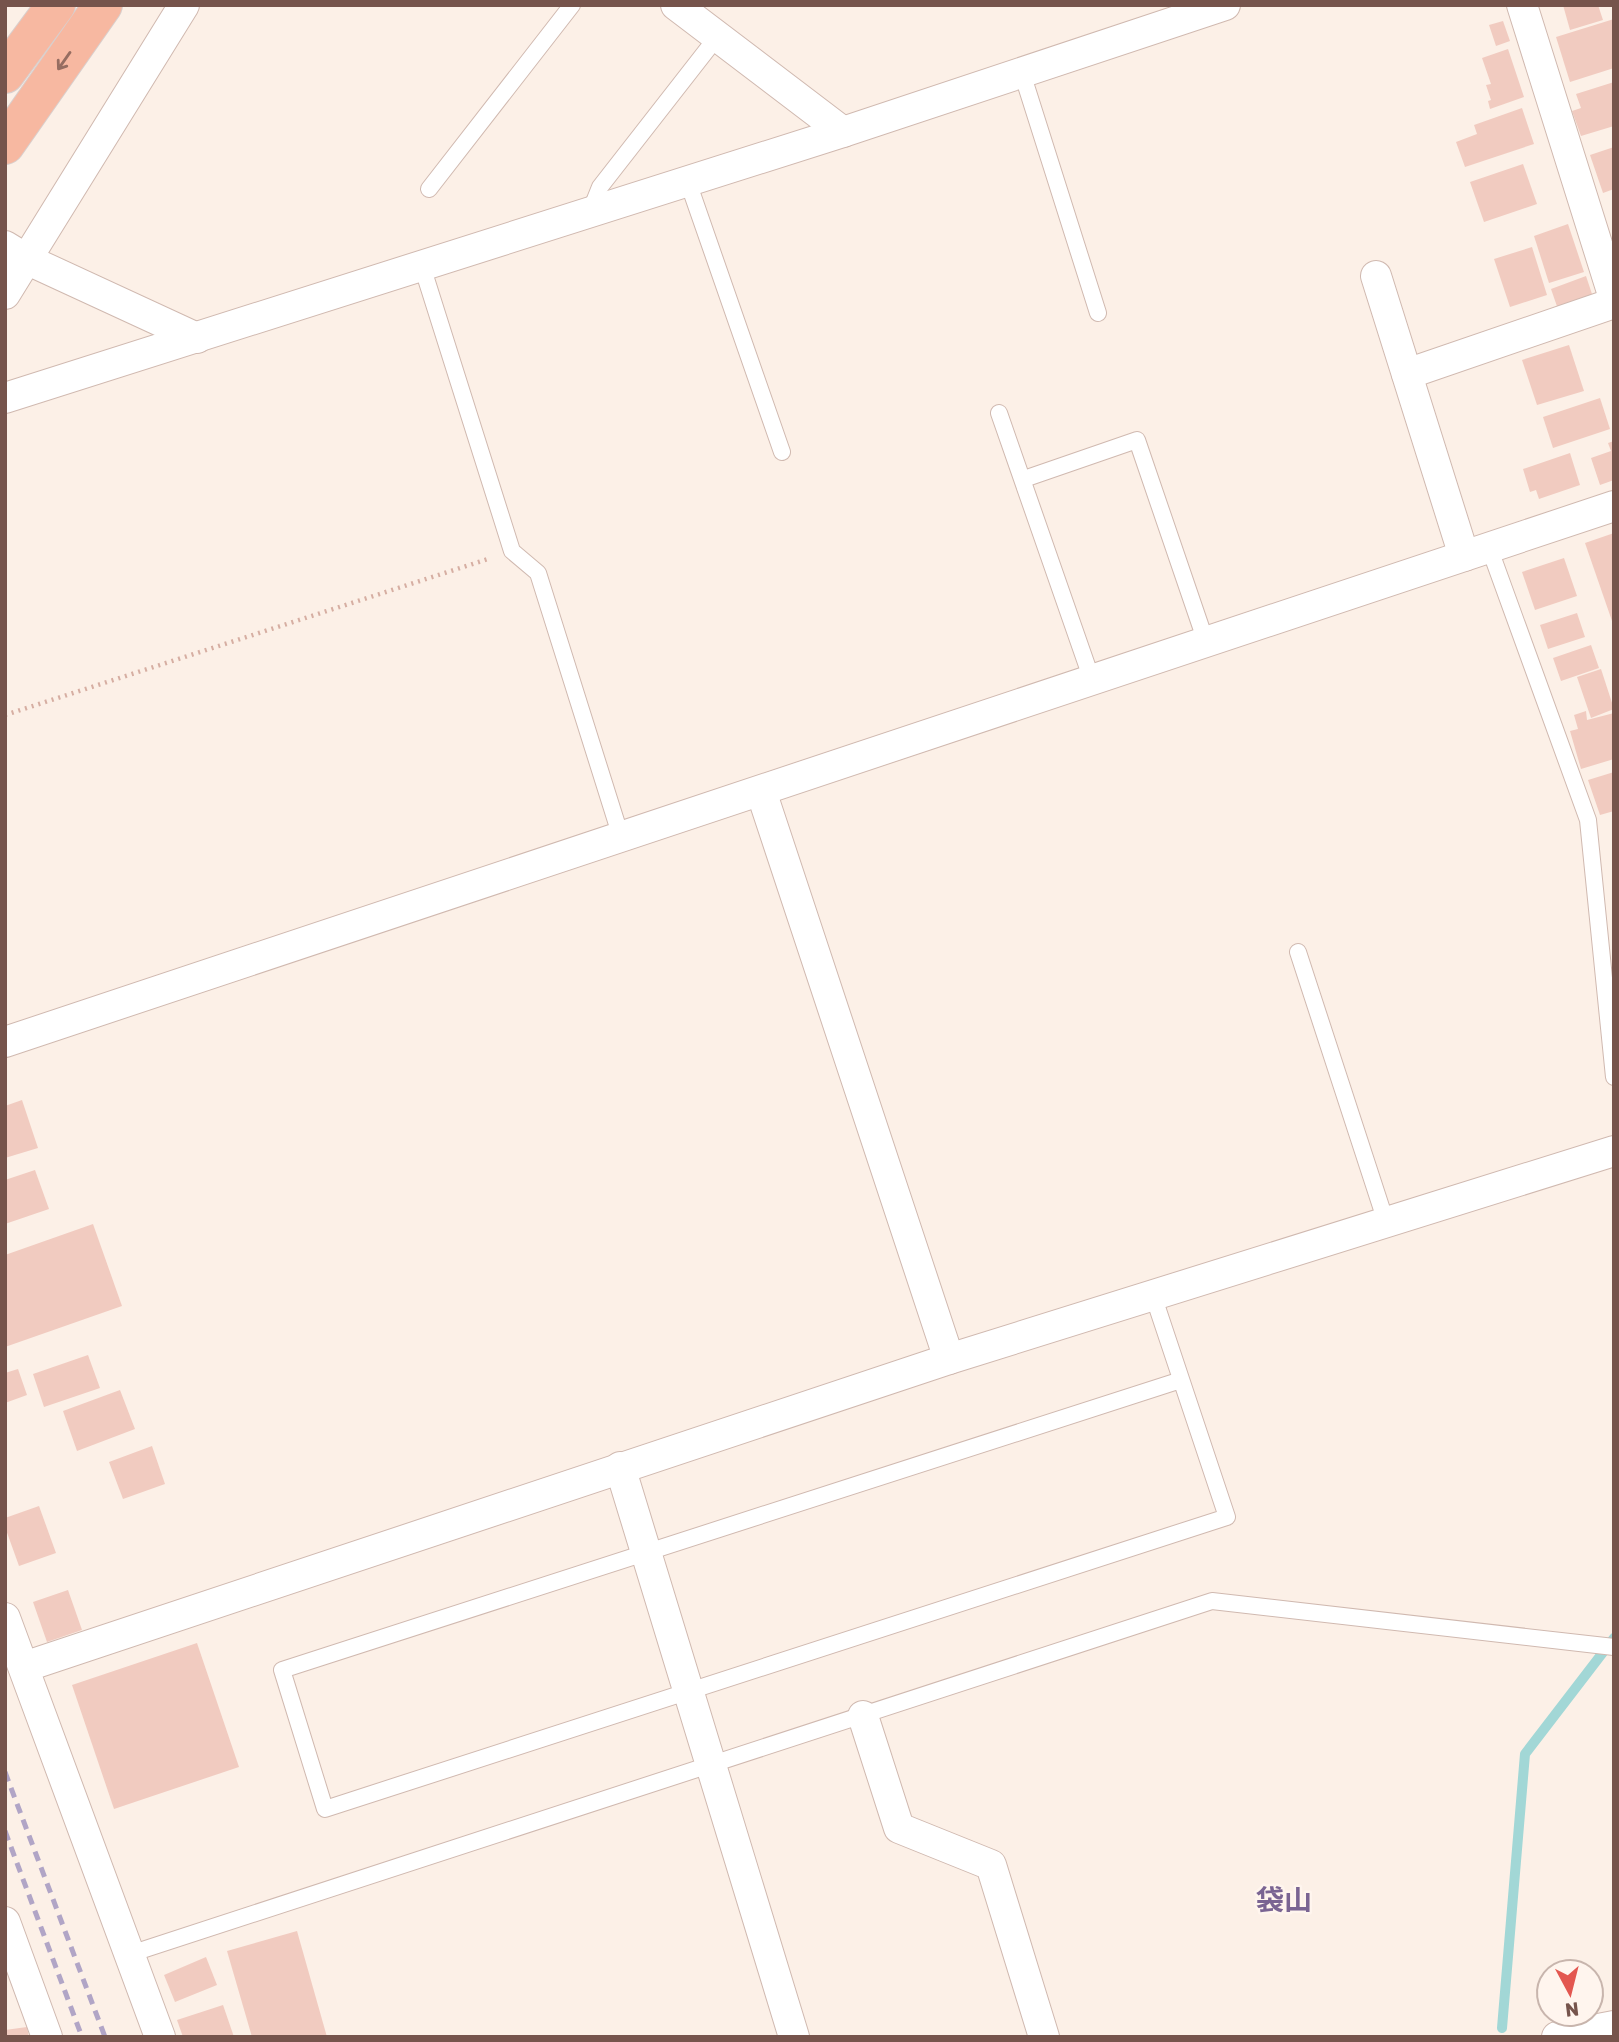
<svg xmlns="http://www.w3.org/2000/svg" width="1619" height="2042" viewBox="0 0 1619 2042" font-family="Rubik,'Noto Sans JP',sans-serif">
<rect width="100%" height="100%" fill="#fcf0e7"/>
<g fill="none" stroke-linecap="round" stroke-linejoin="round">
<polyline stroke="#a2d7d6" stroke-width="10" points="1502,2028 1525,1754 1614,1638"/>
</g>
<g fill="#f1cbc0">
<polygon points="1563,5 1598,5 1603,20 1570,30"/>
<polygon points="1614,19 1614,68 1570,82 1556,37"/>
<polygon points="1503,21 1510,41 1496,46 1489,25"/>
<polygon points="1508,49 1524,97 1490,109 1488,101 1491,100 1486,85 1491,84 1482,58"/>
<polygon points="1614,82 1614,126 1581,136 1572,111 1581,108 1576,94"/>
<polygon points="1522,108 1534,144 1465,167 1456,142 1477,134 1474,125"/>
<polygon points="1614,147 1614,189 1603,193 1590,155"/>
<polygon points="1523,164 1537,204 1484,222 1470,182"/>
<polygon points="1568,224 1584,272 1549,283 1534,236"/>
<polygon points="1532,247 1547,295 1510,307 1494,259"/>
<polygon points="1586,276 1595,303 1560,315 1551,289"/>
<polygon points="1569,345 1584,391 1537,405 1522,360"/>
<polygon points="1600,398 1610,429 1553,448 1543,417"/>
<polygon points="1614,441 1614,480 1600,485 1591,458 1611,451 1608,443"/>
<polygon points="1570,453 1580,485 1539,499 1536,490 1530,492 1523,469"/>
<polygon points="1614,533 1614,620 1612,621 1585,543"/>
<polygon points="1564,558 1577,596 1535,610 1522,572"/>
<polygon points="1577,613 1585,637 1548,649 1540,625"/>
<polygon points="1591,645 1599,668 1561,681 1553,658"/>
<polygon points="1601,669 1614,709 1591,718 1577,677"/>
<polygon points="1586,711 1587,720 1614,713 1614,759 1581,769 1570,731 1578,729 1574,715"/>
<polygon points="1614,772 1614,811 1600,815 1588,780"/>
<polygon points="22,1100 38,1148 5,1158 5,1106"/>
<polygon points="35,1170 49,1209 5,1224 5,1180"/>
<polygon points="93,1224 122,1306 5,1347 5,1255"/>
<polygon points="88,1355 100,1388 44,1407 33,1374"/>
<polygon points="18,1369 27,1395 5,1403 5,1373"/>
<polygon points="120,1390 135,1429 77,1451 63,1411"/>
<polygon points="152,1446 165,1484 123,1499 109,1462"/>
<polygon points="39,1506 56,1553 19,1566 5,1527 5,1518"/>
<polygon points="68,1590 82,1630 47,1642 33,1602"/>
<polygon points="197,1643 239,1767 114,1809 72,1685"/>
<polygon points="297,1931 327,2037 252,2037 227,1951"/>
<polygon points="206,1957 217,1985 175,2002 164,1975"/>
<polygon points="223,2005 234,2037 183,2037 177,2020"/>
<polygon points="27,2027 29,2037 5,2037 5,2030"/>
</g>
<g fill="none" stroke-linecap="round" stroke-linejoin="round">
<g stroke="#d0b9b0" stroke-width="18">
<g id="service">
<polyline points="1022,73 1098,313"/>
<polyline points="688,182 782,452"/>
<polyline points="429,189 572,5"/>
<polyline points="590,212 600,187 717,37"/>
<polyline points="422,266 512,551 538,573 621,837"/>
<polyline points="999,413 1092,680"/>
<polyline points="1024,479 1137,440 1206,642"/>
<polyline points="1489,547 1588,820 1614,1077"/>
<polyline points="1298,952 1386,1222"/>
<polyline points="1153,1295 1227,1517 325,1809 282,1670 1181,1380"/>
<polyline points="130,1954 1212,1601 1614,1647"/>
</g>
</g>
<g stroke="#d0b9b0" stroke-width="32">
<g id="minor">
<polyline points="676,5 843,132"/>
<polyline points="1522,5 1614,298"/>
<polyline points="5,246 28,260 197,338"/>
<polyline points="1376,276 1464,556"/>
<polyline points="5,294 184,5"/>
<polyline points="1407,374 1614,303"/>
<polyline points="5,398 843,132 1225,5"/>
<polyline points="761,791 949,1359"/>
<polyline points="5,1042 1614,506"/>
<polyline points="620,1467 794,2037"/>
<polyline points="5,1618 160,2037"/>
<polyline points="24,1667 949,1359 1614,1151"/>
<polyline points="863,1716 899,1828 991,1865 1044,2037"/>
<polyline points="5,1922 47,2037"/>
<polyline points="1557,2037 1614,2026"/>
</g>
</g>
<g stroke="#d9cfcd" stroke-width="40">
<g id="trunk">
<polyline points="5,74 56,5"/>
<polyline points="5,145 103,5"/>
</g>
</g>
<polyline stroke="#d6aea2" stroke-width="4.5" stroke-dasharray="2 5" stroke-linecap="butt" points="5,715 488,559"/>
<use href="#service" stroke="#fff" stroke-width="16"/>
<use href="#minor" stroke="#fff" stroke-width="30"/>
<use href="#trunk" stroke="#f7b8a1" stroke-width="38"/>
<g stroke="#b1a5c6" stroke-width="5" stroke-dasharray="10 7" stroke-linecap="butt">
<polyline points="5,1772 105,2037"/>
<polyline points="5,1831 82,2037"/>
</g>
</g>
<defs><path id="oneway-shaft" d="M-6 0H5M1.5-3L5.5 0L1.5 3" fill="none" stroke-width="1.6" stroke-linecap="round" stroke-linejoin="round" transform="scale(1.75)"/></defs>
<use stroke="#966d61" href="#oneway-shaft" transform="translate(64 61) rotate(125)"/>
<g text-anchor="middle" stroke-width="5" stroke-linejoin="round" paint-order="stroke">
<g font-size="28" font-weight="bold" fill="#7a6492" stroke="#fff5ee">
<text x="1284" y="1910">袋山</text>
</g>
</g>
<rect width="1619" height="2042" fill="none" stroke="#76544c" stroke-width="14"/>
<g transform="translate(1570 1993) rotate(173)"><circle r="33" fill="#fff5ee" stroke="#c8b5ad" stroke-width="2"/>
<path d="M0-5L12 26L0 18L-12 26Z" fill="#e35750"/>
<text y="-10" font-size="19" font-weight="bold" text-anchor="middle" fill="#76544c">N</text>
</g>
</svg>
